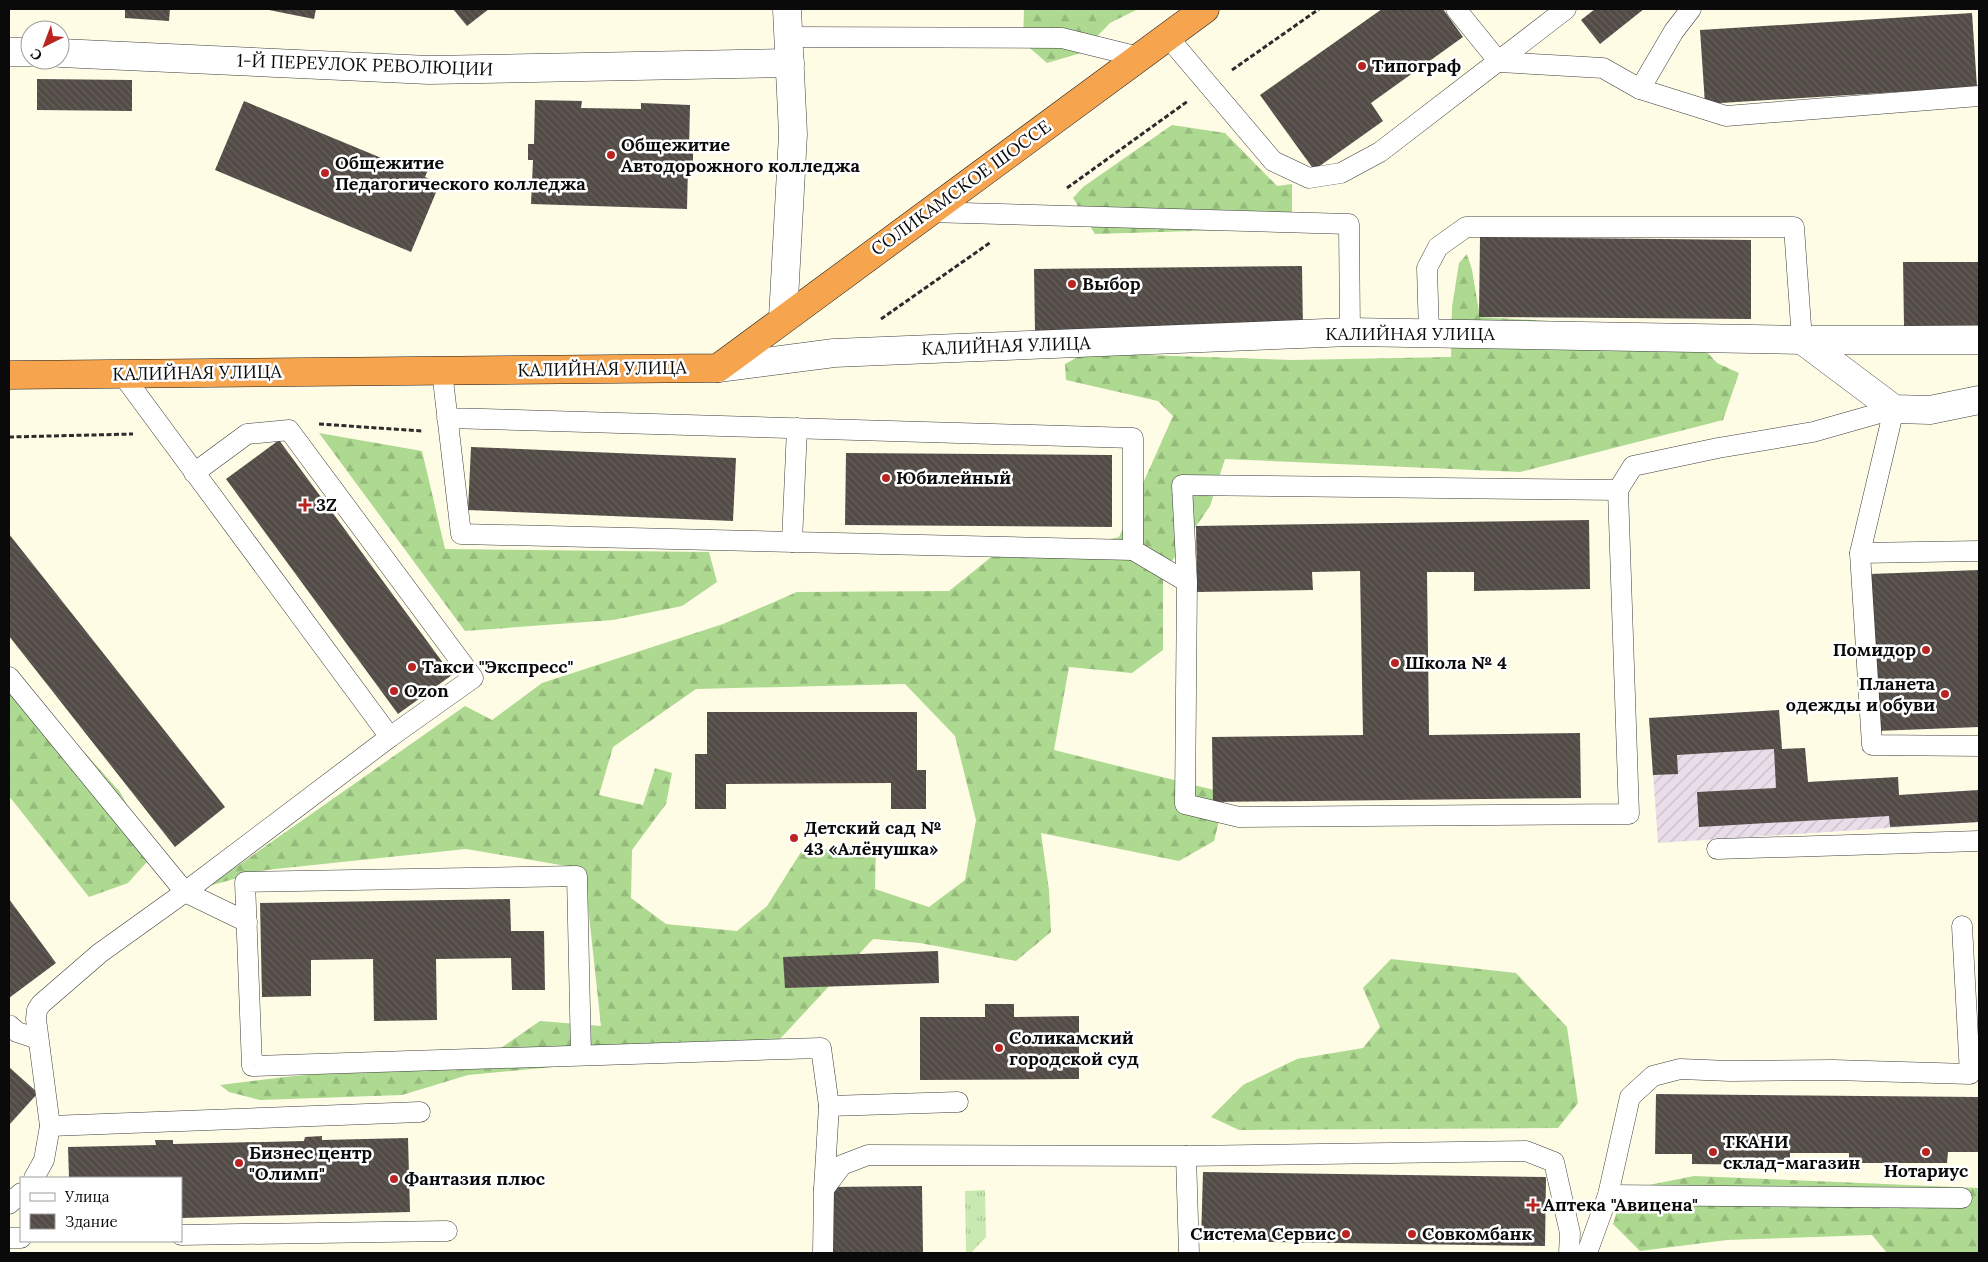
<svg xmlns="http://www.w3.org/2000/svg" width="1988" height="1262" viewBox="0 0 1988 1262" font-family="Lora,serif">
<defs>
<pattern id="industrial-furrows" width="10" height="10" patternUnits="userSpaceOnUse" patternTransform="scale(1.25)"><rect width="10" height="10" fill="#e9dde9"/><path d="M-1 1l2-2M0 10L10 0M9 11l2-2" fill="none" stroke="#c6bcc6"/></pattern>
<pattern id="grass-tufts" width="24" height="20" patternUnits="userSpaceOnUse" patternTransform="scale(1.25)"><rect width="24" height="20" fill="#cae8b1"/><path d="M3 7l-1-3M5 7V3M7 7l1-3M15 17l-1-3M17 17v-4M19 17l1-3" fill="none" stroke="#acc697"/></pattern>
<pattern id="forest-firs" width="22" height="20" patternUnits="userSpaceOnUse" patternTransform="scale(1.25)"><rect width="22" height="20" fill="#add990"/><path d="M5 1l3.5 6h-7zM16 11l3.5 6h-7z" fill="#94b97b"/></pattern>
<pattern id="building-back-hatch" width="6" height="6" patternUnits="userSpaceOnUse" patternTransform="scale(1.25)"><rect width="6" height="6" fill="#524b46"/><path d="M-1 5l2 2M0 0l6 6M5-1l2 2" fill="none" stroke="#66605c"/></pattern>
</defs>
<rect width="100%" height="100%" fill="#fffce6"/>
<polygon fill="url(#industrial-furrows)" points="1779,710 1782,749 1805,748 1808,782 1898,777 1899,795 1979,790 1979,822 1658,843 1649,718"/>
<polygon fill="url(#grass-tufts)" points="985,1190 986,1237 971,1253 966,1253 965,1191"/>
<g fill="url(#forest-firs)" fill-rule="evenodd">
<polygon points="1024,9 1138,9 1110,23 1081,53 1047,63 1023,42"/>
<polygon points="1172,125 1225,133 1277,186 1292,184 1292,228 1095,234 1073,198 1083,187"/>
<path d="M1467 254 1472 270 1480 317 1686 329 1717 363 1739 373 1723 420 1520 472 1225 459 1210 506 1163 574V650L1132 673 1069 667 1054 750 1226 793 1214 841 1179 861 1041 833 1049 890 1051 932 1016 961 920 943 873 939 780 1039 671 1056 468 1075 402 1095 260 1100 229 1092 220 1085 285 1077 380 1068 476 1065 540 1021 601 1026 584 869 466 849 266 870 209 886 465 706 492 720 542 683 723 624 797 592 949 591 1005 546 1094 542 1119 537 1173 416 1158 401 1066 380 1065 364 1085 353 1293 360 1451 357 1452 307 1459 263ZM905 684 955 736 976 820 965 880 929 907 875 889 876 844 801 852 767 906 737 931 666 924 631 898 632 850 666 804 672 773 655 768 643 805 599 795 613 747 696 689Z"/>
<polygon points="319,433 422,451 445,549 709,552 717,582 682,606 613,620 465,631"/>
<polygon points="9,675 19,679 120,792 154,854 128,883 89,897 9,796"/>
<polygon points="1391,959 1516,973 1567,1027 1578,1103 1558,1128 1239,1130 1211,1117 1243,1085 1297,1059 1363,1048 1380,1027 1363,988"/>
<polygon points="1694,1176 1979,1188 1979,1253 1887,1253 1872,1235 1727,1240 1640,1251 1613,1224 1624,1190"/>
</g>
<g fill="url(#building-back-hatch)">
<polygon points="125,9 170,9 169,21 125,18"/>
<polygon points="264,9 316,9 314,19"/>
<polygon points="453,9 489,9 467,26"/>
<polygon points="1382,9 1443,9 1463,37 1371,103 1383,121 1314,170 1260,95"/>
<polygon points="1595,9 1644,9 1600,44 1581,20"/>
<polygon points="1972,13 1977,87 1705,104 1700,30"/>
<polygon points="37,79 132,80 132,111 37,110"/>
<polygon points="535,100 582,101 581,108 641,109 641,103 690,105 689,149 693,149 693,165 688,165 687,209 531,204 533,160 528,160 528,144 534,144"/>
<polygon points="244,101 408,169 413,158 430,165 425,177 440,183 411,252 215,170"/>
<polygon points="1480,237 1751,240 1751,319 1479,317"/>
<polygon points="1903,262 1979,262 1979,325 1904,326"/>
<polygon points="1302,266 1303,331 1035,333 1034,269"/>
<polygon points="279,440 452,675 398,714 226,479"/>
<polygon points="471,447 736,458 733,521 468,510"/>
<polygon points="846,453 1112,455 1112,527 845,525"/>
<polygon points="1589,520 1590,589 1474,591 1474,572 1427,572 1429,735 1580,733 1581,798 1213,802 1212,737 1363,735 1360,571 1312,572 1313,590 1197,592 1196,526"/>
<polygon points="9,534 225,807 175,847 9,636"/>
<polygon points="1979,570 1979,727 1876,731 1870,574"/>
<polygon points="1779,710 1782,749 1805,748 1808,782 1898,777 1899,795 1979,790 1979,822 1890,827 1889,816 1699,827 1697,792 1776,788 1774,749 1677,755 1678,774 1653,775 1649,718"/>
<polygon points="707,712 917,712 917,770 926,770 926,809 891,809 891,783 726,784 726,809 695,809 695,754 707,754"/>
<polygon points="9,899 56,963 9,998"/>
<polygon points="510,899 511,931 544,931 545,990 512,990 511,958 436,959 437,1020 374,1021 373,959 311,960 311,996 262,997 260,903"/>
<polygon points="938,951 939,983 785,988 783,957"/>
<polygon points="985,1004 1014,1004 1014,1017 1079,1016 1079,1079 920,1080 920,1017 985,1017"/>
<polygon points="9,1067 38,1093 9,1125"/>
<polygon points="1656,1094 1979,1097 1979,1152 1948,1152 1947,1163 1849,1163 1849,1153 1790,1153 1790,1165 1692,1164 1692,1154 1655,1154"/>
<polygon points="322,1136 322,1140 408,1138 410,1212 181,1218 181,1178 69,1178 68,1147 156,1145 155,1140 173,1140 173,1144 304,1141 305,1137"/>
<polygon points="1203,1172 1546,1177 1545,1246 1201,1241"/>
<polygon points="922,1186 923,1253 828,1253 828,1187"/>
</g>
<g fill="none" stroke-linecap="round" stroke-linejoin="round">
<g stroke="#3d3d3d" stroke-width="21">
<g id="lane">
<polyline points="1456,9 1499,62 1603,68 1640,89 1726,116 1979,96"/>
<polyline points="1167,36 1273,161 1309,178 1341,173 1380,152 1566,9"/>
<polyline points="789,37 1062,38 1139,57"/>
<polyline points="1640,89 1674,31 1691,9"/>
<polyline points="927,212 1349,224 1350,332"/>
<polyline points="1429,333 1427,268 1438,247 1466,227 1794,227 1802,340"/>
<polyline points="442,371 461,534 1133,550 1133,438 447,418"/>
<polyline points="122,374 390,737"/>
<polyline points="792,542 797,428"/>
<polyline points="1133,550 1187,582 1185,804 1239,817 1629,814 1618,490 1633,466 1718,448 1813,432 1894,409 1860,553 1872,745 1979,746"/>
<polyline points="1860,553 1979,551"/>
<polyline points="1187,582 1182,485 1618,490"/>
<polyline points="9,677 185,892 247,922"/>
<polyline points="1717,849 1979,841"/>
<polyline points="9,1025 17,1032 38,1039"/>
<polyline points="581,1055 577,876 245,882 252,1066 821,1048 829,1106"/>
<polyline points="50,1126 420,1112"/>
<polyline points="1186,1156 1189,1253"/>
<polyline points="34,1178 44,1160 50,1126 36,1019 37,1010 41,1004 100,953 185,892 390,737 473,678 289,430 247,434 194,473"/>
<polyline points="824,1189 829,1106 958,1102"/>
<polyline points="1608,1195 1962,1198"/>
<polyline points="9,1204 21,1193"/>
<polyline points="181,1235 447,1231"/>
<polyline points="9,1238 21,1238"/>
<polyline points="823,1253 824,1189 842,1165 868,1155 1186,1156 1526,1151 1554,1162 1570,1233 1569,1253"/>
<polyline points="1587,1253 1608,1195 1630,1097 1653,1076 1680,1069 1730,1071 1833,1070 1970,1074 1962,926"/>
</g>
</g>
<g stroke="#3d3d3d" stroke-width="29">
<g id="street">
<polyline points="9,52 30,52"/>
<polyline points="60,53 429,70 790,63"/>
<polyline points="783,318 793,134 787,9"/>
<polyline points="1802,340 1979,340"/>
<polyline points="718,368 834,353 1350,332 1802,340 1894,409 1930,410 1979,400"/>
</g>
</g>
<g stroke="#1b1b1b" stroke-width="29">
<polyline id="highway" points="9,375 718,368 1205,9"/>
</g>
<g stroke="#2c2c2c" stroke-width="3" stroke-dasharray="5 2.5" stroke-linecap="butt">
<polyline points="1232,70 1319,9"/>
<polyline points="1067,188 1188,101"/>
<polyline points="881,319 991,242"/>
<polyline points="319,424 422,431"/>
<polyline points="9,437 133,434"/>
</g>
<use href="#lane" stroke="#fff" stroke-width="20"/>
<use href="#street" stroke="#fff" stroke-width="28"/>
<use href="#highway" stroke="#f6a44d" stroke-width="28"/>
</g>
<g fill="#b92422" stroke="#fff" stroke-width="2">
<circle cx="1362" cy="66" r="5"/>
<circle cx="611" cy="155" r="5"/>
<circle cx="325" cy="173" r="5"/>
<circle cx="1072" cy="284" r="5"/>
<circle cx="886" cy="478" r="5"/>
<path d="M302.5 497.5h5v5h5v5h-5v5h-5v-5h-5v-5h5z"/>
<circle cx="1926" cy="650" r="5"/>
<circle cx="1395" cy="663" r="5"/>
<circle cx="412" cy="667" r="5"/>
<circle cx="394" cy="691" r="5"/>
<circle cx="1945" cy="694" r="5"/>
<circle cx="794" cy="838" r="5"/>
<circle cx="999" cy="1048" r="5"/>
<circle cx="1713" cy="1152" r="5"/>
<circle cx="1926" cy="1152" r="5"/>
<circle cx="239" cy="1163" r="5"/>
<circle cx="394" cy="1179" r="5"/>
<path d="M1530.5 1197.5h5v5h5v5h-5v5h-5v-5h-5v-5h5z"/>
<circle cx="1346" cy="1234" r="5"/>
<circle cx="1412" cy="1234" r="5"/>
</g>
<g text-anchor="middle" stroke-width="5" stroke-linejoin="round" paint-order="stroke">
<g font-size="18" fill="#0a0a0a" stroke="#fff">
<text transform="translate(365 65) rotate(2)" y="6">1-Й ПЕРЕУЛОК РЕВОЛЮЦИИ</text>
<text transform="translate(961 188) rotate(-36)" y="6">СОЛИКАМСКОЕ ШОССЕ</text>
<text x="1410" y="340">КАЛИЙНАЯ УЛИЦА</text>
<text transform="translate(1006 346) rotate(-2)" y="6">КАЛИЙНАЯ УЛИЦА</text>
<text transform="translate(602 369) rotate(-1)" y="6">КАЛИЙНАЯ УЛИЦА</text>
<text transform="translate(197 373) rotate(-1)" y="6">КАЛИЙНАЯ УЛИЦА</text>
</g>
<g font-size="18" font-weight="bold" fill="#0a0a0a" stroke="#fff" text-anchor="start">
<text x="1372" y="72">Типограф</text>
<text x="621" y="151">Общежитие<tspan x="621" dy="21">Автодорожного колледжа</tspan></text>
<text x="335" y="169">Общежитие<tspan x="335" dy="21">Педагогического колледжа</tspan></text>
<text x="1082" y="290">Выбор</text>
<text x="896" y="484">Юбилейный</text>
<text x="316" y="511">3Z</text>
<text x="1916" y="656" text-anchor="end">Помидор</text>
<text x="1405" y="669">Школа № 4</text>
<text x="422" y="673">Такси "Экспресс"</text>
<text x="1935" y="690" text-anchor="end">Планета<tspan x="1935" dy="21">одежды и обуви</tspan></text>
<text x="404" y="697">Ozon</text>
<text x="804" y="834">Детский сад №<tspan x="804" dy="21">43 «Алёнушка»</tspan></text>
<text x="1009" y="1044">Соликамский<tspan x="1009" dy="21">городской суд</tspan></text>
<text x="1723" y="1148">ТКАНИ<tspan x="1723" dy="21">склад-магазин</tspan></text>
<text x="249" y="1159">Бизнес центр<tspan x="249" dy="21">"Олимп"</tspan></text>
<text x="1926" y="1177" text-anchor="middle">Нотариус</text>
<text x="404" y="1185">Фантазия плюс</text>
<text x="1543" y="1211">Аптека "Авицена"</text>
<text x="1336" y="1240" text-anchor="end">Система Сервис</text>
<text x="1422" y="1240">Совкомбанк</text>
</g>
</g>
<rect width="1988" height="1262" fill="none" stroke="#0a0a0a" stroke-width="20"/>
<rect x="20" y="1177" width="162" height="65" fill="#ffffff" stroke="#9d9d9d"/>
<rect x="30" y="1193" width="25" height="8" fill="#ffffff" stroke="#9d9d9d"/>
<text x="65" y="1202" font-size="15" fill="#0a0a0a">Улица</text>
<rect x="30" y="1214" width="25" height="15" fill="url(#building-back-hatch)" stroke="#9d9d9d"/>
<text x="65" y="1227" font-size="15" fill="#0a0a0a">Здание</text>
<g transform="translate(45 45) rotate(222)"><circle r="24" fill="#ffffff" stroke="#9d9d9d"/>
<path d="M0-4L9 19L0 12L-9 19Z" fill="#b92422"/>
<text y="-8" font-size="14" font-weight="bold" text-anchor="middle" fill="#0a0a0a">С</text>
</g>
</svg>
